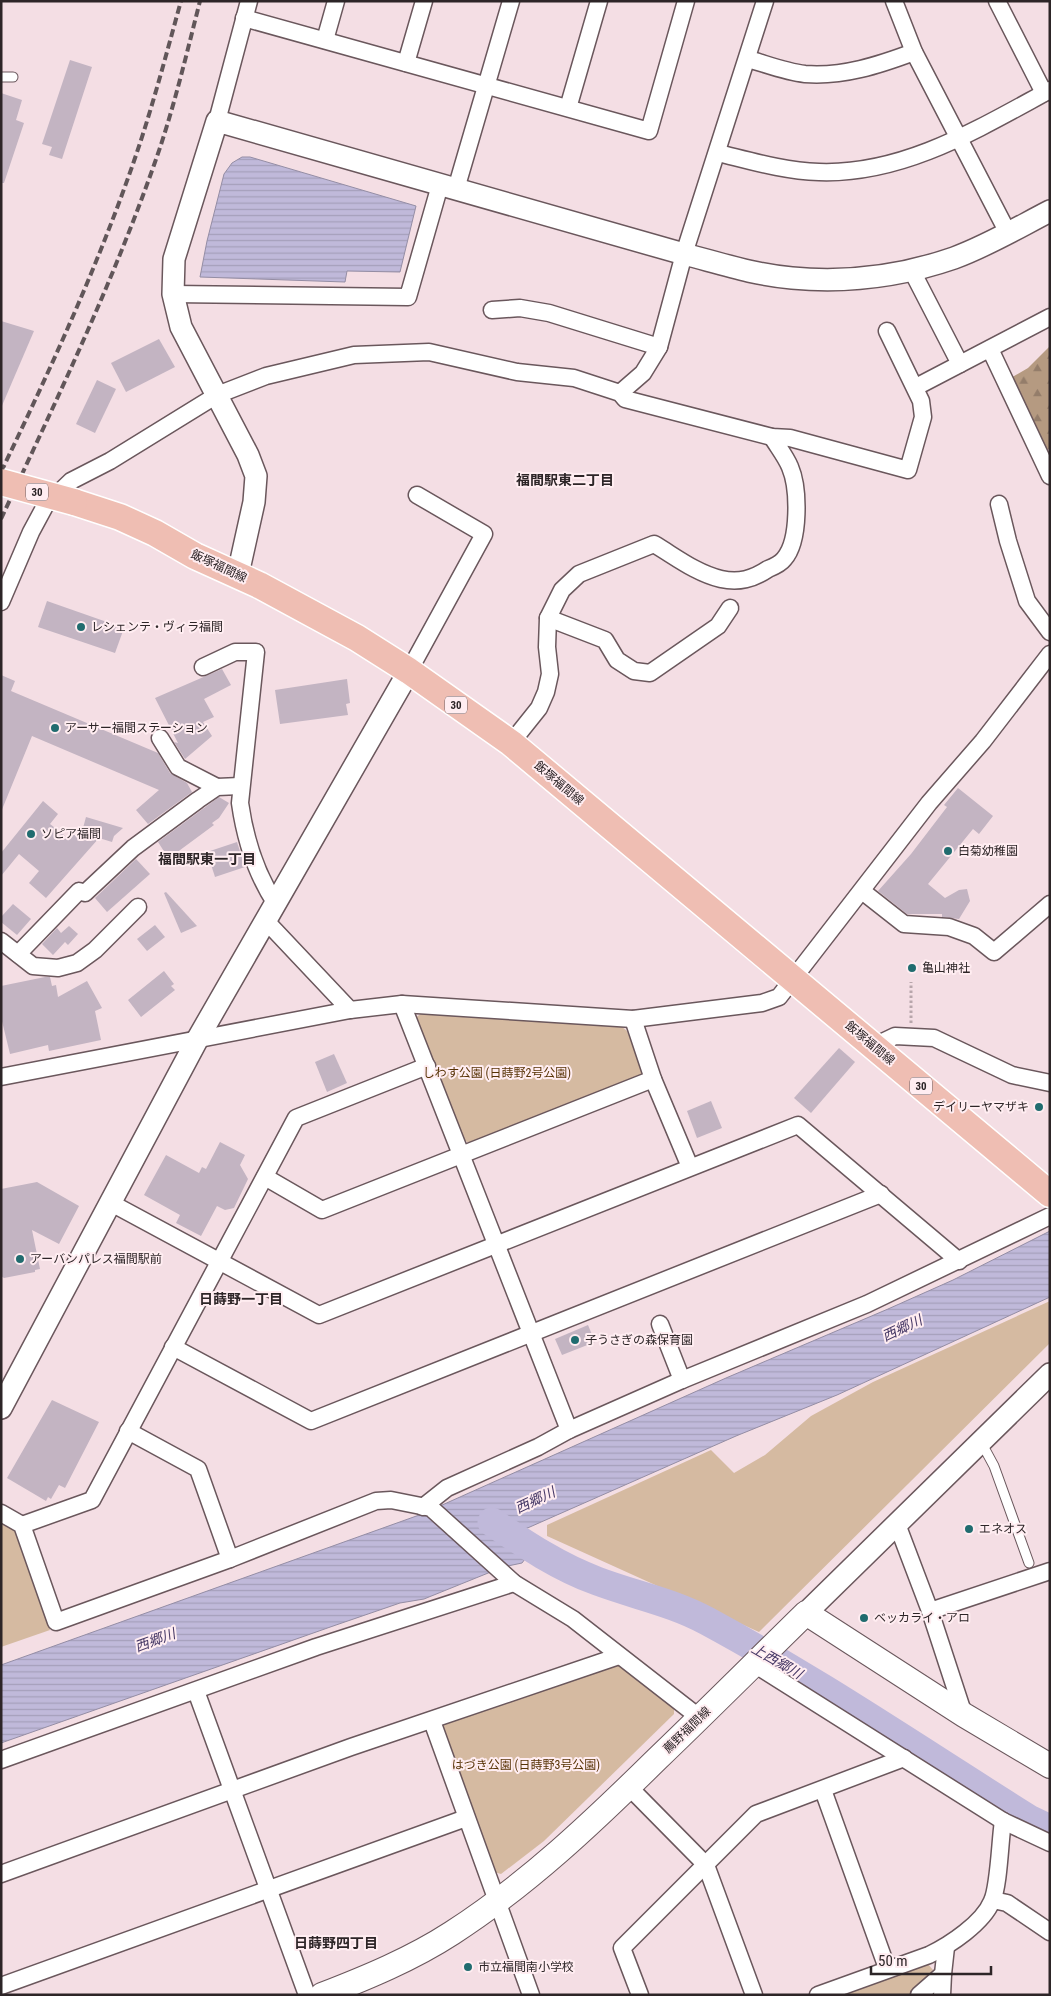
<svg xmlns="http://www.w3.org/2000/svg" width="1051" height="1996" viewBox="0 0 1051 1996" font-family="'Roboto Condensed','Noto Sans JP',sans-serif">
<defs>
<pattern id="forest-firs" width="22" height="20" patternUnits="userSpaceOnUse" patternTransform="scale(1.25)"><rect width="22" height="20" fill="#b59a81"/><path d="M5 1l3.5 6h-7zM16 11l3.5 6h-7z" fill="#947d6a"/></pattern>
<pattern id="water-rules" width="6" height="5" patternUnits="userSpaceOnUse" patternTransform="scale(1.25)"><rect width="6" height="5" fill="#c0b9da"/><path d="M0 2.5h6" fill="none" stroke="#a59fbb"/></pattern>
</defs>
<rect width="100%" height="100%" fill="#f4dee4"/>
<g fill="#d5baa1">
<polygon points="422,1013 621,1026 627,1031 643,1068 641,1075 472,1144 463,1140 415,1018"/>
<polygon points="1050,1301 1050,1343 759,1632 547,1536 547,1525 711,1450 734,1473 765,1455 811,1416 873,1382"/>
<polygon points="1,1521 12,1527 19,1536 50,1630 1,1647"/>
<polygon points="616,1665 625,1668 674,1709 674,1714 544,1841 501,1874 494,1872 442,1730 444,1723"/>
<polygon points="928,1964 933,1970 911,1995 843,1995"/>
</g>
<polygon fill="url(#forest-firs)" points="1050,346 1050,449 1042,451 1009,379 1028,368"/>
<g fill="url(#water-rules)" stroke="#948da4">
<polygon points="242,157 250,157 416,206 400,272 347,271 345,282 200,277 207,241 224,174 232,163"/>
<polygon points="1050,1231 1050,1297 837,1395 736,1436 523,1530 525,1559 522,1563 503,1567 424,1599 400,1603 336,1625 1,1743 1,1665 422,1514 726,1378 888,1309 953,1280"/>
</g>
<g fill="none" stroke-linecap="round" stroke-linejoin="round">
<path stroke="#c0b9da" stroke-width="29" d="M492 1522C526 1545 559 1567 597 1581 634 1595 672 1602 707 1621 818 1681 922 1752 1029 1819L1050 1829"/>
</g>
<g fill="#c3b4c2">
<polygon points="70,60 92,67 62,159 49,155 52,147 42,144"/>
<polygon points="1,93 22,100 16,120 24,123 4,183 1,183"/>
<polygon points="1,321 34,331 1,408"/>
<polygon points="159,339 175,367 126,392 111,363"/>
<polygon points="97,380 116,389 95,433 76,424"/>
<polygon points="47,601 124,628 115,653 38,627"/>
<polygon points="222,669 231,685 204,699 214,717 203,722 212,736 185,759 174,742 178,743 155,698"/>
<polygon points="1,675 15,681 11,691 158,753 170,773 187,783 192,792 148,824 136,810 159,790 32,736 1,812"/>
<polygon points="347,679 350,703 346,704 348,715 280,724 275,690"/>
<polygon points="958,788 993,816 979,834 973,829 928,884 945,898 959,890 967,889 970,901 959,919 942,917 942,914 907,914 878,891 911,854 947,807 944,805"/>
<polygon points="219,797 229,803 219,818 212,823 214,825 172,856 167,856 158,842"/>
<polygon points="43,801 58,814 50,824 69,839 73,834 80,839 86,817 123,828 114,836 112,842 99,838 46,898 29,883 39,871 19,854 1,876 1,853"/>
<polygon points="237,842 245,867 215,877 207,852"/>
<polygon points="136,859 150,874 107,912 95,898"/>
<polygon points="166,892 197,926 181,933 164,893"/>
<polygon points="13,904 31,919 17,935 1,922 1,917"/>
<polygon points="155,925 165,937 147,951 137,939"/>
<polygon points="69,926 78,934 68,945 65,942 53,955 42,944 57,928 61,933"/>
<polygon points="164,971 174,984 171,986 175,990 141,1017 128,1000"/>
<polygon points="45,977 50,977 52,986 56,985 58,997 87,981 102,1008 95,1011 101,1040 49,1051 48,1045 10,1054 1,1017 1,986"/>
<polygon points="839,1048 855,1062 811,1113 794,1098"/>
<polygon points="334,1054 347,1083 327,1092 315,1062"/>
<polygon points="711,1101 722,1128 697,1138 687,1111"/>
<polygon points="220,1142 245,1155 240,1165 248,1179 234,1208 225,1210 217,1206 201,1236 176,1223 180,1215 144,1195 166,1155 199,1173 202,1167 206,1169"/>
<polygon points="37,1182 79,1206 59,1244 32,1230 40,1269 35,1270 35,1272 4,1278 1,1276 1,1189"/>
<polygon points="588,1325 595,1342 562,1355 555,1339"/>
<polygon points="52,1400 99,1422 65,1488 59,1485 51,1499 48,1497 46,1501 7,1478"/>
</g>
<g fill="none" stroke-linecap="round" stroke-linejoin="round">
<g stroke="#6a575c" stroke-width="11">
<g id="service">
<polyline points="1,77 13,77"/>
<polyline points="981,1442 994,1466 1029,1563"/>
</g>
</g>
<g stroke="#6a575c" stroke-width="19">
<g id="minor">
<polyline points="894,1 914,52 1008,233"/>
<polyline points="997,1 1044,93"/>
<polyline points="244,18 649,131 686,1"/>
<polyline points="325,40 336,1"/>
<path d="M748 59C766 64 786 72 805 74 843 77 879 65 914 52"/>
<polyline points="406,63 424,1"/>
<polyline points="568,108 599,1"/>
<polyline points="217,121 249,1"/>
<path d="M718 153C751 161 784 171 819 172 903 175 978 129 1050 90"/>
<polyline points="456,189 511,1"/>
<polyline points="912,271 960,364"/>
<polyline points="173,294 408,297 440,185"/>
<polyline points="492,310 520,308 549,313 659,347"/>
<polyline points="990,349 1050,476"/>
<polyline points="916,387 1050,317"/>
<polyline points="620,393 643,373 659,347 684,254 765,1"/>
<polyline points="999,504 1008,541 1027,601 1050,632"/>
<polyline points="1,602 31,532 45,506 71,481 110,461 217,395 266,376 354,355 429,352 517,372 574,378 620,393 625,399 772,437 790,438 908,470 923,417 921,401 887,331"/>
<polyline points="548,618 605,640 617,660 634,671 650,673 718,626 730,608"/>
<path d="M203 667 235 652H256L240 803C245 838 256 874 276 904"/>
<polyline points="409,671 484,534 417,495"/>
<polyline points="160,738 178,767 217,787"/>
<path d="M511 743 539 708 546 692 550 674 547 647 548 618 562 590 579 574 654 544C676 557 696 573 721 579 739 583 753 579 768 569 773 567 781 563 784 559 800 541 799 488 790 467 786 457 778 447 772 437"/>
<polyline points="862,891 904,924 949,927 974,936 994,952 1050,904"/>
<polyline points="266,921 350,1010"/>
<polyline points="1,941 33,966 58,968 77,963 95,950 138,907"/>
<polyline points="18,954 79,891 85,893 133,848 198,800 217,787 240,786"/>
<polyline points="402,1004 569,1430"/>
<polyline points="633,1019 653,1079 690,1167"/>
<polyline points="874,1046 895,1036 934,1038 1012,1075 1050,1083"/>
<polyline points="1,1077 350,1010 402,1004 633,1019 762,1003 779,997 929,803 983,741 1050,654"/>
<polyline points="265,1177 322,1210 653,1079"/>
<polyline points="111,1203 319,1315 798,1125 959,1261"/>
<polyline points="660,1324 682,1380"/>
<polyline points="173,1347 311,1421 881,1194"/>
<polyline points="128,1431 198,1469 230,1559"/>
<polyline points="423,1507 447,1488 538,1447 569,1430 682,1380 867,1304 1050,1216"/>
<polyline points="1,1513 22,1525 56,1622 230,1559 376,1501 391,1500 431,1508 514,1583 573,1619 700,1718"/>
<polyline points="897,1524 930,1611 964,1715"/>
<polyline points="22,1525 92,1500 296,1118 427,1066"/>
<polyline points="930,1611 1050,1571"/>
<polyline points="754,1664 1003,1821 1050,1843"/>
<polyline points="196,1691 307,1995"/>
<polyline points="432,1721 531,1995"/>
<polyline points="1,1760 316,1647 514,1583"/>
<polyline points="629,1787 706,1865 754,1995"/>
<polyline points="823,1790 887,1968"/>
<polyline points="1,1874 351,1747 619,1656"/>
<polyline points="993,1900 1007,1903 1050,1932"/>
<polyline points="1,1986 466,1818"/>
<polyline points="640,1995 622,1948 756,1814 904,1758"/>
<path d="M818 1995 929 1955C950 1945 983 1923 992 1901 999 1886 1000 1840 1003 1821"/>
<polyline points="919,1995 943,1974 946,1947"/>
<polyline points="942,1995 943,1974"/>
</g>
</g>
<g stroke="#6a575c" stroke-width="24">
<g id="tertiary">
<path d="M238 574 254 502 256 476 248 455 181 327 173 294 174 259 217 121 684 254C719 263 755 275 792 278 846 283 902 276 954 258 987 246 1019 227 1050 211"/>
<polyline points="1,1408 197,1040 409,671"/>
<polyline points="806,1613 1050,1374"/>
</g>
</g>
<g stroke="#6a575c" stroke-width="26">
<path id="secondary" d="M322 1995C366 1978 412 1959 452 1933 528 1884 593 1822 657 1759 707 1711 756 1662 806 1613L964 1715 1050 1766"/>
</g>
<g stroke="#fff" stroke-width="29">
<polyline id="primary" points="74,502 120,517 155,533 195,556 259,585 357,638 409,671 511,743 1050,1194"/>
</g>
<polyline stroke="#b8a6ab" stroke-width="3" stroke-dasharray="2.5 2.5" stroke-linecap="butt" points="911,1023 911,982"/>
<use href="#service" stroke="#fff" stroke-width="9"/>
<use href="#minor" stroke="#fff" stroke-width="16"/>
<use href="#tertiary" stroke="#fff" stroke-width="21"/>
<use href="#secondary" stroke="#fff" stroke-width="24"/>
<use href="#primary" stroke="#efbeb3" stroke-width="26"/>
<g stroke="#615659" stroke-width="4" stroke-dasharray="8 4" stroke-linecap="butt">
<path d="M1 472C50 370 97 268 134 161 152 109 166 55 181 1"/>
<path d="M1 519C55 403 111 287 154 165 173 112 186 56 200 1"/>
</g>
<g stroke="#fff" stroke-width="29" stroke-linecap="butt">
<polyline id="primary-bridge" points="1,482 74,502"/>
</g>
<use href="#primary-bridge" stroke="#efbeb3" stroke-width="26"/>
</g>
<g fill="#206c6f" stroke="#ffedf1" stroke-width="2">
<circle cx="81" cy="627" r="5"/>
<circle cx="55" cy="728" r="5"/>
<circle cx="31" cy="834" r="5"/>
<circle cx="948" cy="851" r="5"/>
<circle cx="912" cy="968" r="5"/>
<circle cx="1039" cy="1107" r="5"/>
<circle cx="20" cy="1259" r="5"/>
<circle cx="575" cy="1340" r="5"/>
<circle cx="969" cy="1529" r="5"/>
<circle cx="864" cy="1618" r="5"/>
<circle cx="468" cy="1967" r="5"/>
</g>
<g text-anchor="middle" stroke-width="4" stroke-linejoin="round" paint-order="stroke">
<g fill="#ffedf1" stroke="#6c6164" stroke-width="1">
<rect x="26" y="483.5" width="22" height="17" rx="4"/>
<rect x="445" y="696.5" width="22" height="17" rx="4"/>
<rect x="910" y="1077.5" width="22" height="17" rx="4"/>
</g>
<g font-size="11" font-weight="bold" fill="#2d2527">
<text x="37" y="496">30</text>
<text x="456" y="709">30</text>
<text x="921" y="1090">30</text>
</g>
<g font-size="12" fill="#2d2527" stroke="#ffedf1">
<text transform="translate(219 566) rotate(25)" y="4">飯塚福間線</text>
<text transform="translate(559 783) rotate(40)" y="4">飯塚福間線</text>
<text transform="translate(870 1043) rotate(40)" y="4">飯塚福間線</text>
<text transform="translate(687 1730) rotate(-44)" y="4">薦野福間線</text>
</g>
<g font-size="12" fill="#2d2527" stroke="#ffedf1" text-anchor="start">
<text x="91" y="631">レシェンテ・ヴィラ福間</text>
<text x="65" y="732">アーサー福間ステーション</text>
<text x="41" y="838">ソピア福間</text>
<text x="958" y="855">白菊幼稚園</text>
<text x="922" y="972">亀山神社</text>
<text x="1029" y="1111" text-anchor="end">デイリーヤマザキ</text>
<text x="30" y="1263">アーバンパレス福間駅前</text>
<text x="585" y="1344">子うさぎの森保育園</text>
<text x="979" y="1533">エネオス</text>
<text x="874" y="1622">ベッカライ・アロ</text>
<text x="478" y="1971">市立福間南小学校</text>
</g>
<g font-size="12" fill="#573204" stroke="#ffedf1">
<text x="497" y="1077">しわす公園 (日蒔野2号公園)</text>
<text x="526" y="1769">はづき公園 (日蒔野3号公園)</text>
</g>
<g font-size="14" font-weight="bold" fill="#2d2527" stroke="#ffedf1">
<text x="565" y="485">福間駅東二丁目</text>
<text x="207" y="864">福間駅東一丁目</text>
<text x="241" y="1304">日蒔野一丁目</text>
<text x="336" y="1948">日蒔野四丁目</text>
</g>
<g font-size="14" font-style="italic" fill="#453765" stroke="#ffedf1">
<text transform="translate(902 1328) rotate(-25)" y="5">西郷川</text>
<text transform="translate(535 1500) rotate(-25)" y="5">西郷川</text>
<text transform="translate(155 1640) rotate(-20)" y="5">西郷川</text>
<text transform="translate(777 1661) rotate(30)" y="5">上西郷川</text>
</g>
</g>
<rect width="1051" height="1996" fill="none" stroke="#2d2527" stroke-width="5"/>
<path d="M871 1966v8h120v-8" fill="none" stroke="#2d2527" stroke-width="2.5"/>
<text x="878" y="1966" font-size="15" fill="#2d2527" stroke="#ffedf1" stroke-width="4" paint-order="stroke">50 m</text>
</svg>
